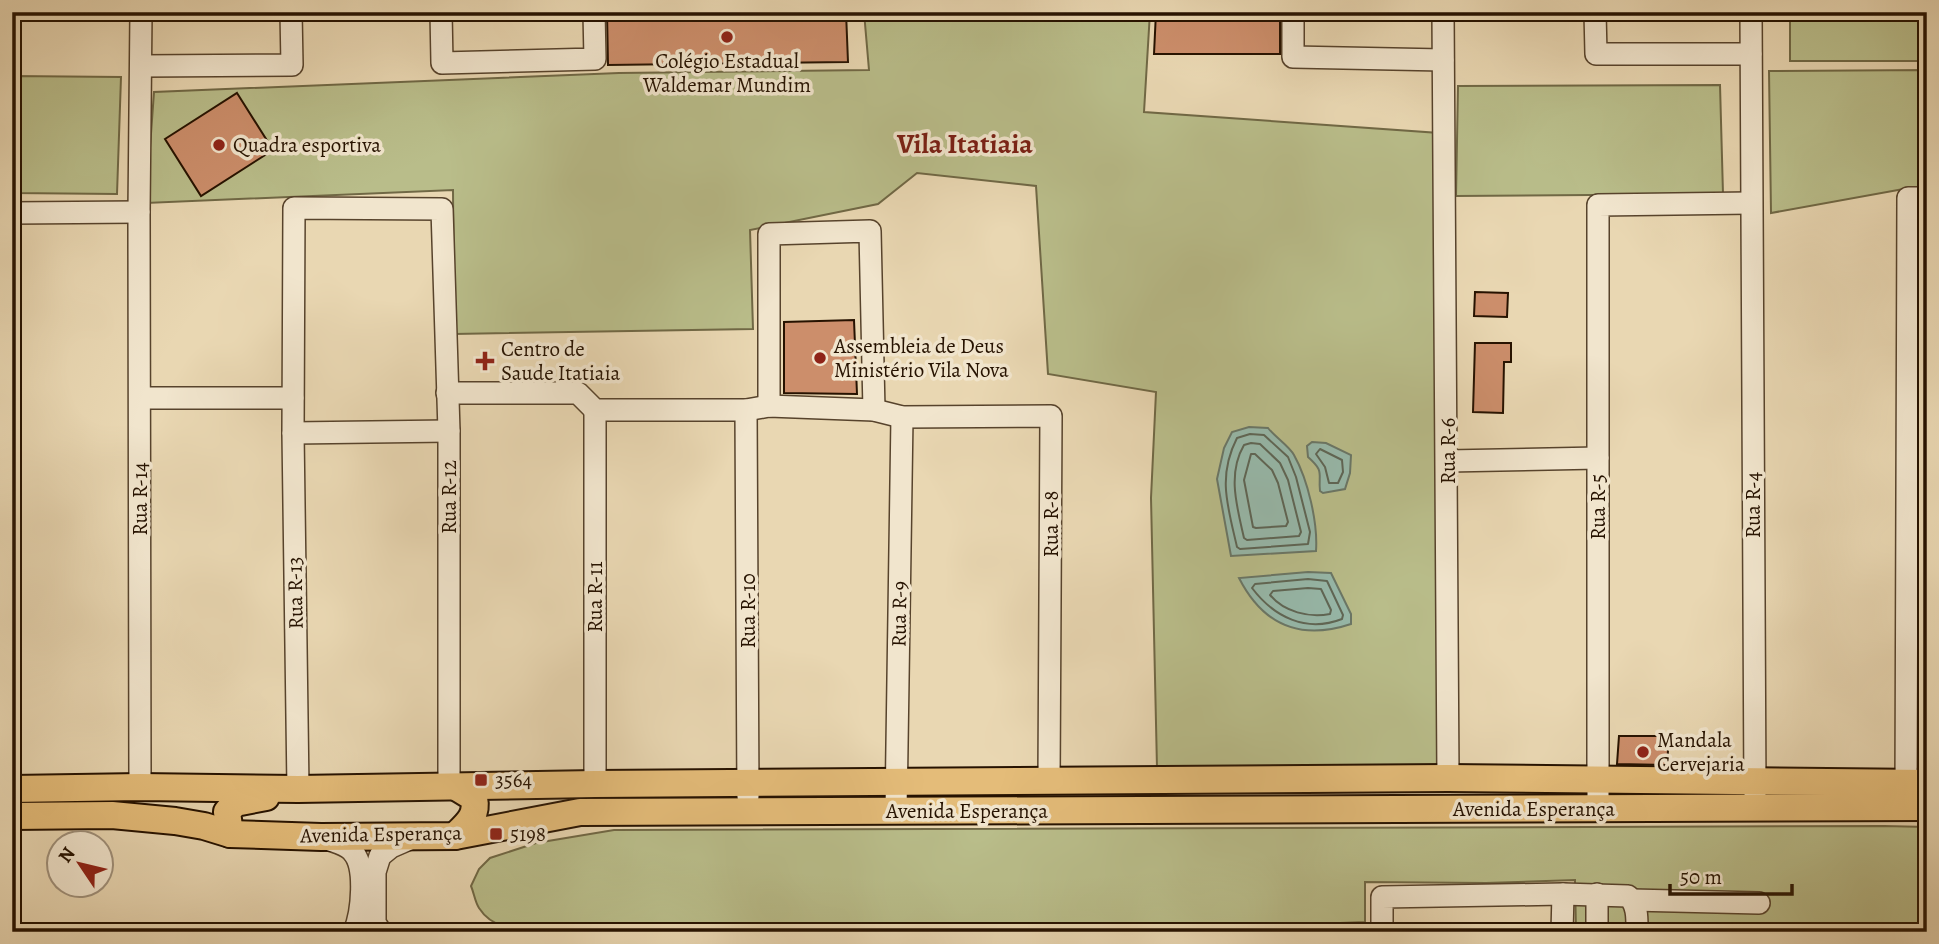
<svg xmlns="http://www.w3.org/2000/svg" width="1939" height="944" viewBox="0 0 1939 944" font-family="Alegreya,serif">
<rect width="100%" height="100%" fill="#e9d7b2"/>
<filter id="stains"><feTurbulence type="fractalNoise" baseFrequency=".00286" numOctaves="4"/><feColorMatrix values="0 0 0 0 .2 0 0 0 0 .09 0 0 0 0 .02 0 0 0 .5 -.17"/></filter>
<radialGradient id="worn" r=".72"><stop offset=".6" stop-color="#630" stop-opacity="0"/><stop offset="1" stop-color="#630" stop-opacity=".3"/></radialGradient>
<g fill="#b9bd8a" stroke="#706845" stroke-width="2">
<polygon points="864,12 1150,12 1144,112 1439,133 1439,765 1157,768 1151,498 1156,392 1048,374 1036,186 917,173 878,204 750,230 753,329 454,334 453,190 146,203 154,92 619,73 869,70"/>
<rect x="1790" y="12" width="137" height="49"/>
<polygon points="1927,70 1927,188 1909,188 1771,213 1769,71"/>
<polygon points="12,76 121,77 117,194 12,193"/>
<polygon points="1720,85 1723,194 1456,196 1458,86"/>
<path d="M1884 826 1927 827V932H1576L1575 880 1486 883 1365 882V922L1341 923 1340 932H542C519 930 493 930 479 908 475 902 474 893 471 886L479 869 490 858 536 843 614 830Z"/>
</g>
<g fill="#97baac" stroke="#6a7767" stroke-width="2">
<path d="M1249 427 1268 428C1275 437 1289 446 1294 455 1308 480 1318 523 1316 551L1231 556 1217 479 1224 448 1232 432Z"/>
<path d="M1312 442 1326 443 1351 455 1350 473 1345 489 1323 493 1320 491C1318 473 1325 472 1308 457L1307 446Z"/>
<path d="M1308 572 1331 573 1351 614V624C1300 641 1263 625 1239 578Z"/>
</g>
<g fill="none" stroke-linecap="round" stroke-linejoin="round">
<g stroke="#5e6656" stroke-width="2">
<path d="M1250 434 1264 435 1288 457 1296 477 1310 532 1308 544 1240 549 1237 547C1228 507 1217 477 1237 438Z"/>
<path d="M1251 443 1260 444 1280 463 1288 480 1301 532 1299 536 1247 540 1244 538C1237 507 1227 474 1244 445Z"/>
<polygon points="1320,449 1342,460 1343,472 1338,483 1329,483 1325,467 1316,454"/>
<polygon points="1251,454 1255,454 1272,470 1278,483 1288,522 1286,526 1256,528 1253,527 1244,480"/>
<path d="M1308 579 1327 581 1343 615 1342 619C1306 633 1274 617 1252 588L1255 584Z"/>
<path d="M1308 588 1321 589 1331 610 1330 614C1309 618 1284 612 1270 595L1273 591Z"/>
</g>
</g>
<g fill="#cc8e6b" stroke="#261200" stroke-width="2">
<polygon points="607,12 846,12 848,62 608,65"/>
<polygon points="1156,12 1280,12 1280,54 1154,54"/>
<polygon points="237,93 273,150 201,196 165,139"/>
<polygon points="1475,292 1508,293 1507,317 1474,316"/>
<polygon points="854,320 857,394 784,393 784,322"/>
<polygon points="1475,343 1511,343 1511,362 1504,362 1503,413 1473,412"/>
<polygon points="1619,736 1669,736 1667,765 1617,764"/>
</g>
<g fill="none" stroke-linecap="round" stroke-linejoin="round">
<g stroke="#57432c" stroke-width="24">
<g id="minor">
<polyline points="441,12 442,63 595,59 594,12"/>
<polyline points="1293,12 1293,57 1443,60"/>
<polyline points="1443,12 1448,778"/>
<polyline points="1595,12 1596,54 1751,54"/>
<polyline points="1751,12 1755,794"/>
<polyline points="141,66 292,65 291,12"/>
<polyline points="12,213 139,212"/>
<polyline points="447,393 578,393 595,410 746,410 769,406 874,410 902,417 1051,416 1049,781"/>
<polyline points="140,398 293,398"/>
<polyline points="769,406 769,234 870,231 874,410"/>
<polyline points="746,410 748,797"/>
<polyline points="293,433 449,431"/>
<polyline points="1448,461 1598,458"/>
<polyline points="595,784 595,410"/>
<polyline points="140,787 139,212 141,12"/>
<polyline points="298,789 293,433 294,208 442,209 449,431 449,786"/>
<polyline points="1906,797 1908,198 1927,198"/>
<polyline points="1598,809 1598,205 1751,203"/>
<polyline points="896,811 902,417"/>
<path d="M327 839C335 842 346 844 352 851 367 866 362 913 354 932"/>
<path d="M1563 894 1628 896C1638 905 1637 919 1637 932"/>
<polyline points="1597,894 1597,932"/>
<polyline points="1632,900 1759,903"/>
<polyline points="381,932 375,923 375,872 380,856 391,847 414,837"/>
<polyline points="1382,932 1382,897 1563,894 1562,932"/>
</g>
</g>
<g stroke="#261200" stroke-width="30">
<g id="major">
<polyline points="12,789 140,787 298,789 595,784 1448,778 1927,783"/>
<polyline points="12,816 112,815 175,821 204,826 230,834 321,837 455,836 580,812 1927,807"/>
<polyline points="230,834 227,812 235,803 266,797"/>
<path d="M455 836C467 824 478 816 474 798L456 787"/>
</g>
</g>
<use href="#minor" stroke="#f1e5cd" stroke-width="21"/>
<use href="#major" stroke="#e4bc79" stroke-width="26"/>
</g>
<g fill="#8f2418" stroke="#f1e5cd" stroke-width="2.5">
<circle cx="727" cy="37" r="7"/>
<circle cx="219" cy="145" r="7"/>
<circle cx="820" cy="358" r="7"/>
<path d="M481.5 350.5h7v7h7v7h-7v7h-7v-7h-7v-7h7z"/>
<circle cx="1643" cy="752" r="7"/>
<rect x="474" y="773" width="14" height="14" rx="3.5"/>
<rect x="489" y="827" width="14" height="14" rx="3.5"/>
</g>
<g text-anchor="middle" stroke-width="7" stroke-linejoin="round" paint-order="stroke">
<g font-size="21" fill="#261200" stroke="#f1e5cd" text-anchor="start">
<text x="727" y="68" text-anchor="middle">Colégio Estadual<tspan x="727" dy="24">Waldemar Mundim</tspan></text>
<text x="233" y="152">Quadra esportiva</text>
<text x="834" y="353">Assembleia de Deus<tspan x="834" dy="24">Ministério Vila Nova</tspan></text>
<text x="501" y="356">Centro de<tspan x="501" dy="24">Saude Itatiaia</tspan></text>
<text x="1657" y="747">Mandala<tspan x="1657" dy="24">Cervejaria</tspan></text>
<text x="495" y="787">3564</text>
<text x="510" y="841">5198</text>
</g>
<g font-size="21" fill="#261200" stroke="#f1e5cd">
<text transform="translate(1448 451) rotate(-90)" y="7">Rua R-6</text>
<text transform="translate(449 497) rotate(-90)" y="7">Rua R-12</text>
<text transform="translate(140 499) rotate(-90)" y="7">Rua R-14</text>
<text transform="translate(1753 505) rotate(-90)" y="7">Rua R-4</text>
<text transform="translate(1598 507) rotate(-90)" y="7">Rua R-5</text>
<text transform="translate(1051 524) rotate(-90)" y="7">Rua R-8</text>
<text transform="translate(295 593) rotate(-91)" y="7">Rua R-13</text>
<text transform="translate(595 597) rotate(-90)" y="7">Rua R-11</text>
<text transform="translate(748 611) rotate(-90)" y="7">Rua R-10</text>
<text transform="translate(899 614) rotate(-89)" y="7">Rua R-9</text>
<text x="1534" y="816">Avenida Esperança</text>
<text x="967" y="818">Avenida Esperança</text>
<text transform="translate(381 834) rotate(-1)" y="7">Avenida Esperança</text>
</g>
<g font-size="28" font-weight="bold" fill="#7a1f14" stroke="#f1e5cd">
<text x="965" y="153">Vila Itatiaia</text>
</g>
</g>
<rect width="1939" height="944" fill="none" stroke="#e9d7b2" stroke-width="42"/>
<rect x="14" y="14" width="1911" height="916" fill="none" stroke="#261200" stroke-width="3.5"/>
<rect x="21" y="21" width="1897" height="902" fill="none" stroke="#261200" stroke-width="2"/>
<g transform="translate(80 864) rotate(305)"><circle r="33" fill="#f1e5cd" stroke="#a0917b" stroke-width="2"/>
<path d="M0-5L12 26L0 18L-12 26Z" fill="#8f2418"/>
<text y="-10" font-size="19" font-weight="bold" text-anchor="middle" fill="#261200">N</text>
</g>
<path d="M1670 884v10h122v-10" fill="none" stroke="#261200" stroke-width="3.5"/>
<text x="1680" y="884" font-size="21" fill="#261200" stroke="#f1e5cd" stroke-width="5" paint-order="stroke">50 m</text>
<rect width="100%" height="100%" filter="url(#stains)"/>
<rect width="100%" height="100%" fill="url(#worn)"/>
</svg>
